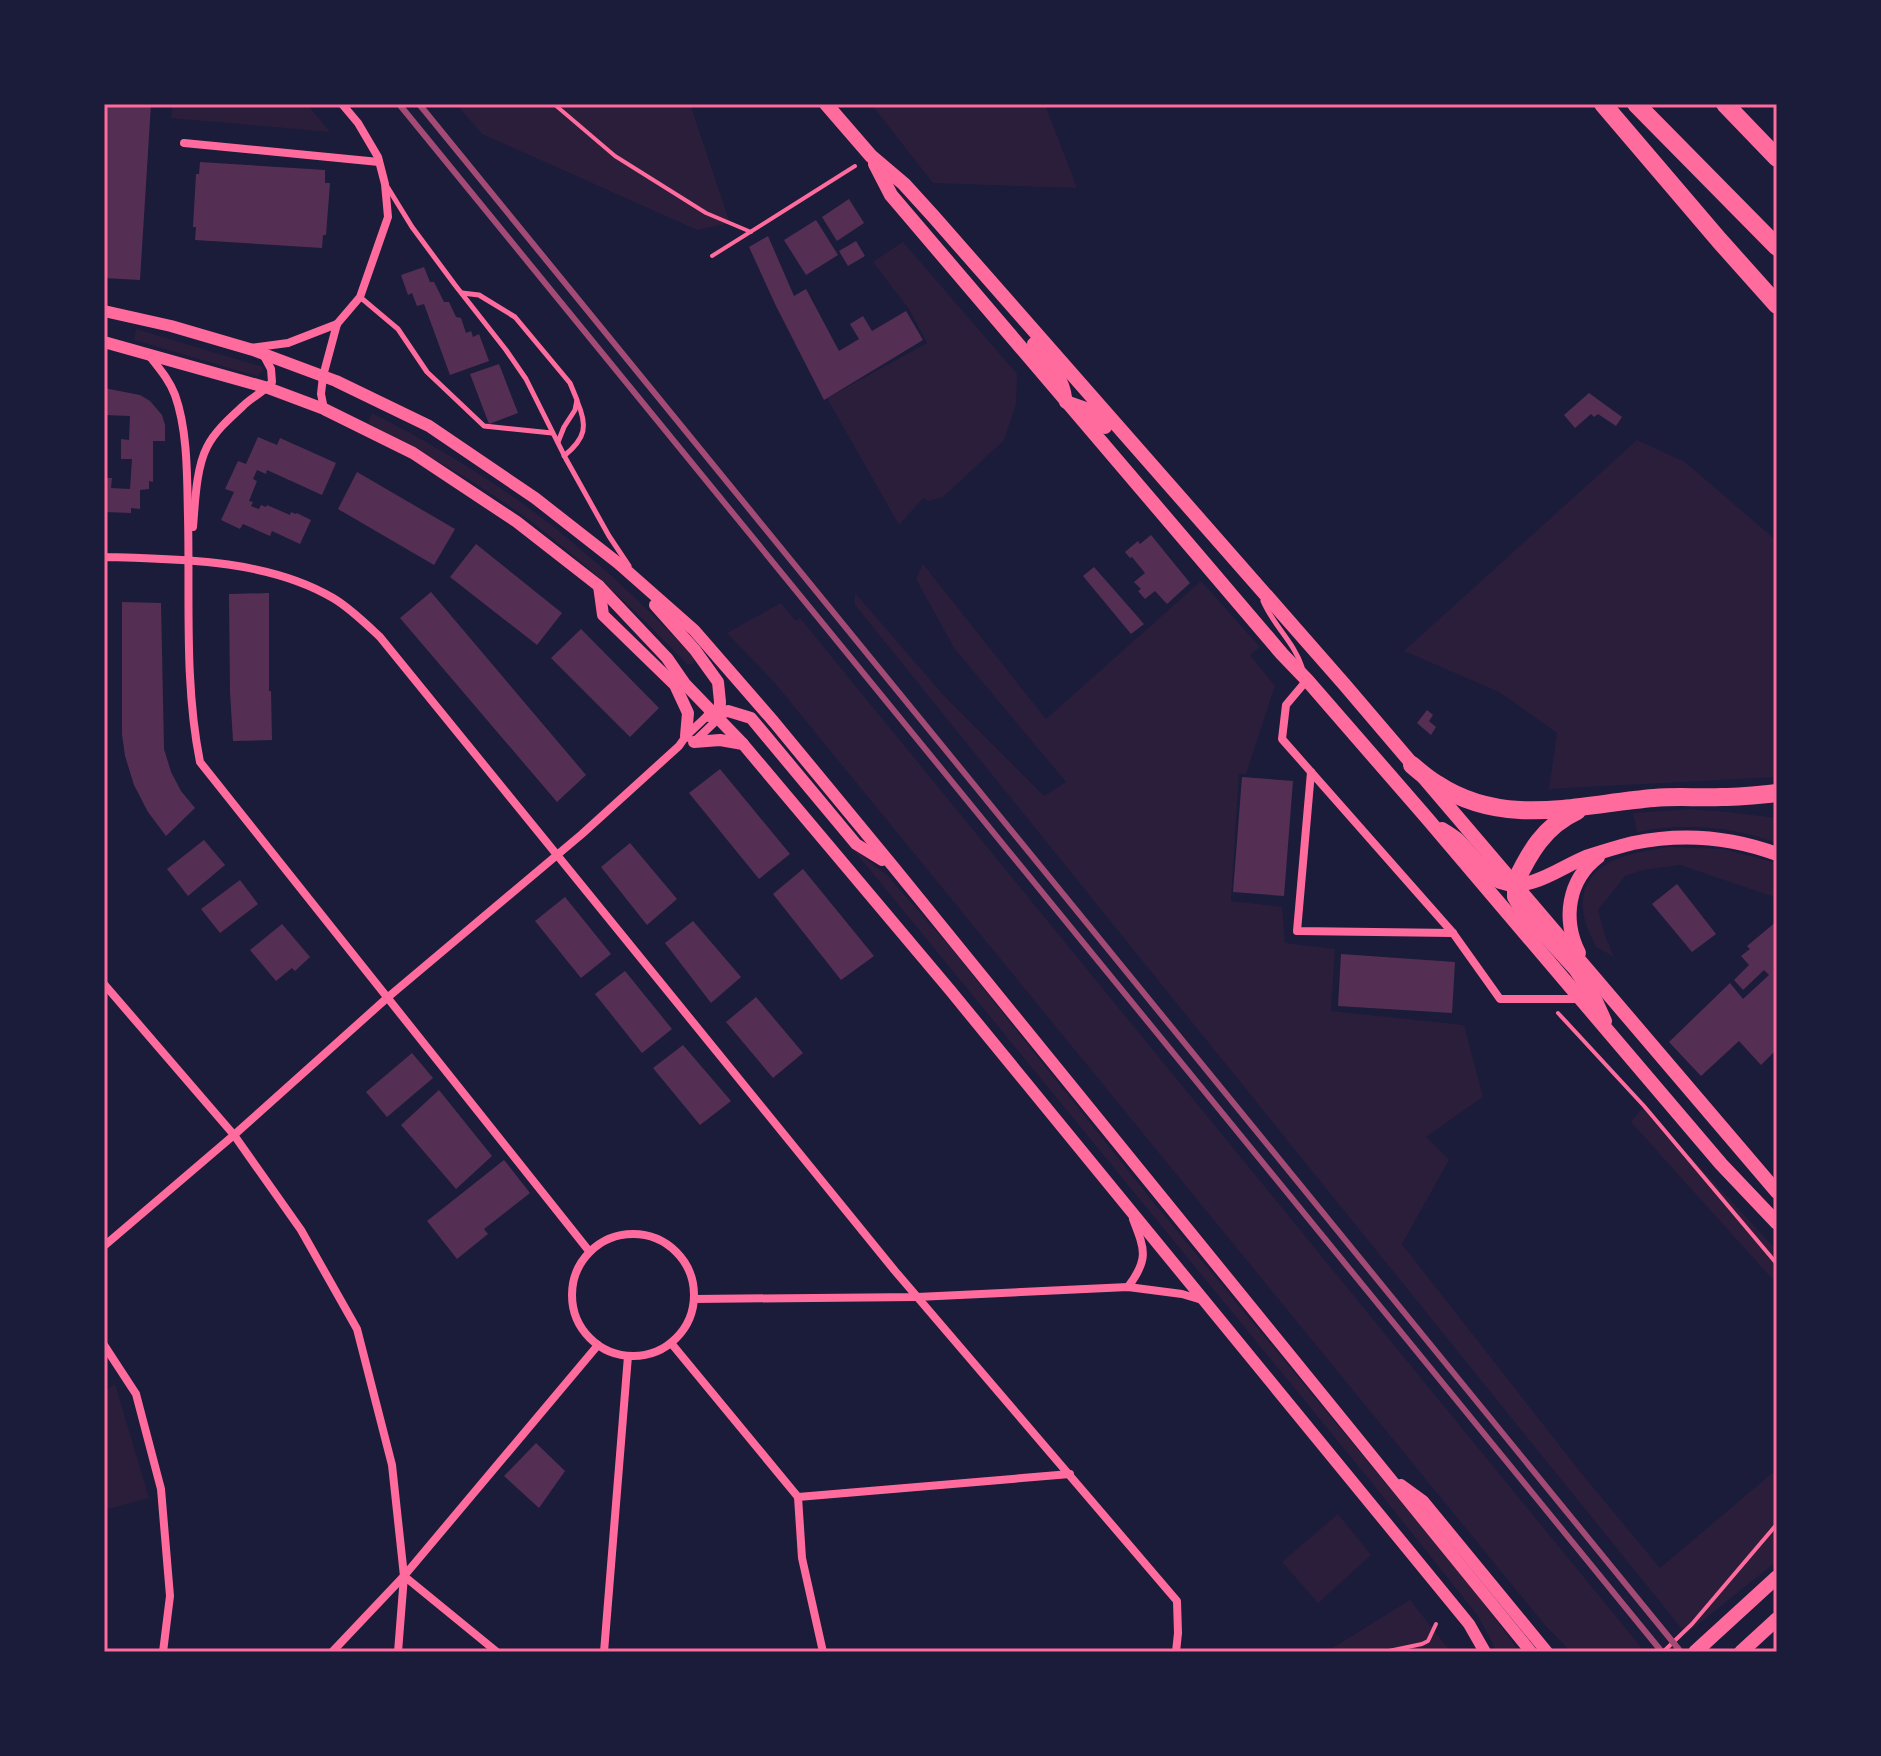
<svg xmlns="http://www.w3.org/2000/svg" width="1881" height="1756" viewBox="0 0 1881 1756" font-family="'Work Sans',sans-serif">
<rect width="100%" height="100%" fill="#1b1b3a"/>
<g fill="#2a1e3b">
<polygon points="172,104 307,104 330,132 171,118"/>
<polygon points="456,104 690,104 730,223 697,230 482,134"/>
<polygon points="871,104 1045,104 1077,188 933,183"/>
<polygon points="903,242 1017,374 1016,404 1004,440 943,497 929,501 923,498 899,525 827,398 927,343 909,309 873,262"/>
<polygon points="136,329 263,367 263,370 257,376 134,340"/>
<path d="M372 413C445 450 516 494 578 547 619 581 657 618 694 657L695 660 693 664H687C631 606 572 549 505 503 461 473 414 448 368 423Z"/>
<polygon points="1637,440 1685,462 1777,541 1777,777 1549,789 1557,733 1499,692 1404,651"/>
<polygon points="923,564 1046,719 1201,581 1260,647 1250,655 1275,686 1246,774 1239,774 1231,901 1282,907 1285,943 1335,949 1331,1011 1464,1025 1483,1097 1426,1137 1449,1160 1402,1244 1582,1474 1660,1568 1777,1469 1777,1561 1686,1634 855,605 855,593 946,698 1044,796 1066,782 954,648 916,579"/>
<polygon points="781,603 796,621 800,618 1645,1652 1571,1652 1544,1624 774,682 727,633"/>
<path d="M1689 809 1728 812 1777 818V843C1732 826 1683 823 1637 832L1633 813Z"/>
<path d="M1671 847 1723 849 1777 863V900L1771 896 1680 865 1643 870 1625 876 1598 910 1606 939 1614 957 1596 947C1591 936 1584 923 1583 911 1579 860 1632 852 1671 847Z"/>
<polygon points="852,848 887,875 951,948 1154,1203 1473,1589 1520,1652 1497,1652 1478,1616 1368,1478"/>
<polygon points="1644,1106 1777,1251 1777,1284 1631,1122"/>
<polygon points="115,1384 149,1498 104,1510 104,1391"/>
<polygon points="1338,1514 1371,1555 1318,1603 1282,1562"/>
<polygon points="1410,1600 1451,1652 1326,1652"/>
</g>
<g fill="#542f53">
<polygon points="104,104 151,104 140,280 104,278"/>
<polygon points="200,162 325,170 325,183 330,183 326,235 323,235 322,248 195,240 196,227 193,227 196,174 199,174"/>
<polygon points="849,199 864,223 837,241 822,217"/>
<polygon points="816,220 838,255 806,275 784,240"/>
<polygon points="768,236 794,296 806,289 839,351 859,339 850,324 863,316 872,331 906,311 923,340 824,400 776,306 749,247"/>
<polygon points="856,241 865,256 848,266 839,251"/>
<polygon points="424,267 430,282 434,282 444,302 449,302 456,317 461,318 466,333 471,331 473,337 479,334 489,361 450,375 424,304 417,306 412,293 408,295 401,275"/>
<polygon points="499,364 518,413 489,424 470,374"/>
<polygon points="104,388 140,395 150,401 162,415 165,425 165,441 153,441 153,482 149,481 149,489 140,490 140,509 131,508 131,513 104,512 104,478 112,478 111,488 130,489 132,459 121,459 121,439 129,440 130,416 104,415"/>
<polygon points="1589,393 1622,417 1616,426 1598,414 1594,417 1591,414 1575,428 1564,415"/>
<polygon points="258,437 277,445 280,438 336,463 322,495 267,470 266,474 257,470 253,479 257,481 249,501 253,502 251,506 259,509 261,505 266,507 267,505 290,515 291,512 296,514 297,513 311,520 300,544 272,531 270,536 243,524 240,529 221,520 234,492 225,489 238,461 246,464"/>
<polygon points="357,472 455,529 434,565 338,509"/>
<polygon points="1151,535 1190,583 1167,604 1155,591 1145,599 1138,591 1141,589 1134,582 1145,573 1132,557 1130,558 1125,552 1138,541 1140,544"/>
<polygon points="476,544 562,613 537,645 450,577"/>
<polygon points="1094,567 1144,624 1131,634 1083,576"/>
<polygon points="431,592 586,775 557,802 400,618"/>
<polygon points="269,593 269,691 271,691 272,740 233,741 230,692 229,594"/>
<polygon points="122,602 161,603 164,749 171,772 181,791 195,808 166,836 148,812 134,785 125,756 122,734"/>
<polygon points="581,629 659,708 630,737 551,658"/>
<polygon points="1427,710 1433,715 1429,721 1436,727 1431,735 1417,723"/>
<polygon points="720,769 790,854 759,879 689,793"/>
<polygon points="1242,777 1293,781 1284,896 1233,892"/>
<polygon points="204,840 225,865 188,896 167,869"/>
<polygon points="630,843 677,899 647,925 601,867"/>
<polygon points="803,869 874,956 841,980 773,894"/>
<polygon points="240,880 258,904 220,933 201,909"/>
<polygon points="1677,884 1716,934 1692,952 1652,904"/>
<polygon points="565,897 611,954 581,978 535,921"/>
<polygon points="693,921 741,977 711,1003 665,943"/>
<polygon points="1777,921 1777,1049 1761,1065 1739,1041 1701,1076 1669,1042 1730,983 1743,999 1769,975 1764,970 1743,990 1734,980 1749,965 1741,956 1750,949 1747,946"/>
<polygon points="282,924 310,957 295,971 292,968 276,981 250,950"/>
<polygon points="1341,954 1455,962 1452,1013 1338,1006"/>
<polygon points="625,971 672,1029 642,1053 595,994"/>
<polygon points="756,997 803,1053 773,1078 726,1022"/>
<polygon points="683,1045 731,1101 700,1125 653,1068"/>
<polygon points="412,1053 433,1078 387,1117 366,1092"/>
<polygon points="439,1090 492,1156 456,1189 401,1125"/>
<polygon points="504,1160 530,1193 484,1229 488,1234 457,1259 427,1221"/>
<polygon points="536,1443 565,1471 539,1508 504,1476"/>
</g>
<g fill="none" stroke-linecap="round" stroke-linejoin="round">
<g stroke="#ff6b9d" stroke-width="4">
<polyline points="554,104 615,156 706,213 751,232"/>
<polyline points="712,256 855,166"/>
<polyline points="1558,1013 1644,1106 1777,1264"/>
<polyline points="1384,1652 1422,1644 1428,1641 1436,1624"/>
<polyline points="1663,1652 1692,1624 1777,1524"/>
</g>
<g stroke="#ff6b9d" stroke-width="5">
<polyline points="388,188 412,227 455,285 506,350 526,379 566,459 609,536 629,566"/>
<polyline points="462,293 479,295 515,317 570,383 577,400 575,410 564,427 558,442"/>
<polyline points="360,297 398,329 427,372 484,426 552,433"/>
<path d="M564 456C586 438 588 426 577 401"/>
<path d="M1263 601C1273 625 1294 642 1302 667"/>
</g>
<g stroke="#ff6b9d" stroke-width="8">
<polyline points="184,143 379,162"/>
<polyline points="250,348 288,343 337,324"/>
<path d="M148 354C158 367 169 379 175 395 188 431 187 478 188 517 190 598 184 682 200 762L589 1251"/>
<polyline points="324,409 321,394 323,376 337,324 360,297 388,217 385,184 378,157 358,123 342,104"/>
<path d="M193 527C195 504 196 468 207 447 215 431 230 418 243 406 252 397 264 392 272 382L271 369 263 354"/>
<path d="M104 557C178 559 267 559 333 598 350 608 365 623 380 637L895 1271 1177 1601 1178 1633 1176 1652"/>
<polyline points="1307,680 1286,705 1282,739 1453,933 1500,999 1579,999"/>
<polyline points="695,741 719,718"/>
<polyline points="1311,772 1297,931 1453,933"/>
<polyline points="104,984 234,1135 301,1230 357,1329 392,1465 404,1576 398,1652"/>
<circle cx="633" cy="1295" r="61"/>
<polyline points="104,1246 234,1135 387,998 582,834 679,746 686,736 706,717"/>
<path d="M1128 1287C1149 1259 1145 1250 1133 1219"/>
<polyline points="694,1299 917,1297 1128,1287 1182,1294 1202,1300"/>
<polyline points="671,1343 798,1497 802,1558 823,1652"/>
<polyline points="104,1345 136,1394 161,1489 170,1596 163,1652"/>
<polyline points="798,1497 1070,1474"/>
<polyline points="404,1576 497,1652"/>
<polyline points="332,1652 404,1576 598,1345"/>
<polyline points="604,1652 628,1356"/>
</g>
<g stroke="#ff6b9d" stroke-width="12">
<polyline points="104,311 171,326 253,350 336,381 429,426 535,498 618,563 694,630 774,722 892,865 1531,1652"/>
<polyline points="104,342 268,388 324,409 413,453 517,522 599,586 667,658 685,684 743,744 950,990 1469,1624 1485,1652"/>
<polyline points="599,586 603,615 675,685 688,713 686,736"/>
<polyline points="655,605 695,650 718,682 720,702 719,718"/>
<polyline points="709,716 728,711 751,718 856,844 882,860"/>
<polyline points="694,742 720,740 743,744"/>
<polyline points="1401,1485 1423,1501 1547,1652"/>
</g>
<g stroke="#ff6b9d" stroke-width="14">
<polyline points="826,104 871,156 904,184 934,217 1344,684 1777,1192"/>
<polyline points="875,164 891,195 1282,654 1307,680 1426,817 1721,1164 1777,1223"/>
<path d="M1034 344C1047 361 1063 377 1065 398"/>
<polyline points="1066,402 1089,410 1105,427"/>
<path d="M1442 829C1447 832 1452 835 1457 839 1468 849 1488 877 1500 882 1529 893 1561 867 1586 857 1601 852 1617 847 1633 843 1681 833 1731 837 1777 854"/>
<polyline points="1514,885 1514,897 1522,911 1575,969 1596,1001 1605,1021"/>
<path d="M1579 953C1562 919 1568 880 1598 857"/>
<polyline points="1695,1652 1777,1577"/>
<polyline points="1741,1652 1777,1619"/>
</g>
<g stroke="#ff6b9d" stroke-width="18">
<polyline points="1603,104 1719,240 1777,305"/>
<polyline points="1636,104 1777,247"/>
<polyline points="1725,104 1777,158"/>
<path d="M1412 765C1420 772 1428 779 1437 784 1505 829 1580 804 1654 798 1676 796 1699 798 1722 797 1740 797 1759 795 1777 793"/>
<path d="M1514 885C1529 853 1544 826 1577 811"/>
</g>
<g stroke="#a44b75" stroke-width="6">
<polyline points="399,104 1662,1652"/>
<polyline points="419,104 1681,1652"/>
</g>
</g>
<rect width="1881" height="1756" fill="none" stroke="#1b1b3a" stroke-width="212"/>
<rect x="106" y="106" width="1669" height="1544" fill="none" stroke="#ff6b9d" stroke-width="3"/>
</svg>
